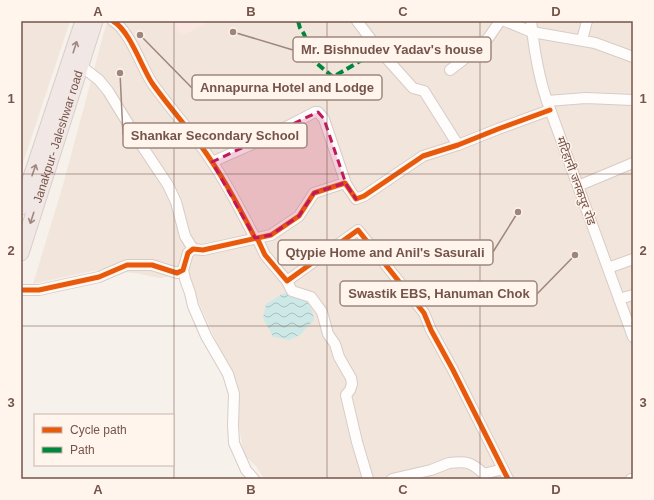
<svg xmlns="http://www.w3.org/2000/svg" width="654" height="500" viewBox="0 0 654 500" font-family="Arial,'Noto Sans Devanagari',sans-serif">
<defs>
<pattern id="water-waves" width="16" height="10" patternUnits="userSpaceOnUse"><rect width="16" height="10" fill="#cde9e7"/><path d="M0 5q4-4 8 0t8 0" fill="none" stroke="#abbfbd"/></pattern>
</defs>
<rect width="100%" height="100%" fill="#f7f1eb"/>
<g fill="#f2e5db">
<polygon points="21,21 70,21 21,169"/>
<polygon points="107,21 633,21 633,479 264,479 256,466 244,455 228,366 215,339 186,274 159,278 135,273 97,270 33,284 63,185"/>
</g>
<polygon fill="#fae7e2" points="173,21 210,21 182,36"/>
<path fill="url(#water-waves)" d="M293 292C306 299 312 304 314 320L300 335 289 340 273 337 263 318 266 304 284 293Z"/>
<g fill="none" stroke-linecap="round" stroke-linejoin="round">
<g stroke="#d6ccc8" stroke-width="12">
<g id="minor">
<path d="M113 21C130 31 141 66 152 83 169 107 189 129 206 153 225 180 240 209 255 238L258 240 265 255 287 281 358 230 424 313 431 330 453 370 508 479"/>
<polyline points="357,21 379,50 413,88 424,91 458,145"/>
<polyline points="505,21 532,32 595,43 633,57"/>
<path d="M531 21C534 49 538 75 547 101L633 337"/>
<polyline points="582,40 587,21"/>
<polyline points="81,66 99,80 108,91 140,143 168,185 176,202 185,236 193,249"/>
<polyline points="450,70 481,46 489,37 500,21"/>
<polyline points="547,101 586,98 633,100"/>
<polyline points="212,162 255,143 315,112 318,112 324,119 346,184 349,189"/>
<polyline points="578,186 633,163"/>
<polyline points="608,268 633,259"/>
<polyline points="183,270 185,279 190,293 193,306 206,336 228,374 234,394 233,425 234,443 246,470 254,479"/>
<polyline points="287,281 292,291 311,297 322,312 328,334 335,344 339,357 351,378 352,384 350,390 346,395 357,442 368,479"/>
<polyline points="21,290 39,290 99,277 127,265 152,265 177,273 183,270 188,253 193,249 203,250 271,235 299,216 314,193 345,183 356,199 364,196 423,156 458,145 498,129 550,110"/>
<polyline points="619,299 633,295"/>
<path d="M392 479 431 470 449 463C467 461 471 462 484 474L503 469"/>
<polyline points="631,479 633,479"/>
</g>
</g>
<g stroke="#d8ceca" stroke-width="17">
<g id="highway">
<polyline points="21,207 83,21"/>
<path id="s1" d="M21 253 95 21"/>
</g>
</g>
<use href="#minor" stroke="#fefdfc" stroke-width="10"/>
<use href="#highway" stroke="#f1e7e4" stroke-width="15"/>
<polyline stroke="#00873e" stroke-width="4" stroke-dasharray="8 4" stroke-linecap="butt" points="298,21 300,28 304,34 314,61 333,77 379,50"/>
<g stroke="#fff5ec" stroke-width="8">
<g id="cycleway">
<path d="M113 21C130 31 141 66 152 83 169 107 189 129 206 153 225 180 240 209 255 238L258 240 265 255 287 281 358 230 424 313 431 330 453 370 508 479"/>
<polyline points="21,290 39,290 99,277 127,265 152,265 177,273 183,270 188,253 193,249 203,250 271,235 299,216 314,193 345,183 356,199 364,196 423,156 458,145 498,129 550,110"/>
</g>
</g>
<use href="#cycleway" stroke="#e8590c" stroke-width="5"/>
</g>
<defs><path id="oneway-shaft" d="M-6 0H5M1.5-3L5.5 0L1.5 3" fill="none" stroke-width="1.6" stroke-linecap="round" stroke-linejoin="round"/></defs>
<g stroke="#a08781">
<use href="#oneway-shaft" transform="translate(75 47) rotate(-72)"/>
<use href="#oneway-shaft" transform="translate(34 170) rotate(-71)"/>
<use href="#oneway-shaft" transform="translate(32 218) rotate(108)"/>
</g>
<path fill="#c2185b" fill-opacity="0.2" stroke="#c2185b" stroke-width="3" stroke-dasharray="8 5" stroke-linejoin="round" d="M318 112 324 119 346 184 356 199 345 183 314 193 299 216 271 235 255 238 212 162Z"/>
<path fill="none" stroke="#75544b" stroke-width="1" stroke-opacity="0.55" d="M174 21V479M327 21V479M480 21V479M21 174H633M21 326H633"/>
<g text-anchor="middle" stroke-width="3" stroke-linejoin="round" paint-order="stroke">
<g font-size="12" fill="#75544b" stroke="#fff5ec">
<text dy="4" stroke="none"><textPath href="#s1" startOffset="122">Janakpur- Jaleshwar road</textPath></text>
<text transform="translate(576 181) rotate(70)" y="4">मटिहानी जनकपुर रोड</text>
</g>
</g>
<path fill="none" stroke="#9e867d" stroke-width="1.5" d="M233 32L293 50M140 35L192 88M120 73L123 135M518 212L493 252M575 255L537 294"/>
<g fill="#9e867d" stroke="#fff5ec" stroke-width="1.5">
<circle cx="233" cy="32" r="4"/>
<circle cx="140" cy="35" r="4"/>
<circle cx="120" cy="73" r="4"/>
<circle cx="518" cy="212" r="4"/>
<circle cx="575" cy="255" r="4"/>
</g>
<g fill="#fff5ec" stroke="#9e867d" stroke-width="1.5">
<rect x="293" y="37" width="198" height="25" rx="4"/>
<rect x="192" y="75" width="190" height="25" rx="4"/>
<rect x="123" y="123" width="184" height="25" rx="4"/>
<rect x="278" y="240" width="215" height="25" rx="4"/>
<rect x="340" y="281" width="197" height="25" rx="4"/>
</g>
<g font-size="13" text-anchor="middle" font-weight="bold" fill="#75544b">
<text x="392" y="54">Mr. Bishnudev Yadav's house</text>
<text x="287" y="92">Annapurna Hotel and Lodge</text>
<text x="215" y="140">Shankar Secondary School</text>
<text x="385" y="257">Qtypie Home and Anil's Sasurali</text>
<text x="439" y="298">Swastik EBS, Hanuman Chok</text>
</g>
<rect width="654" height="500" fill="none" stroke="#fff5ec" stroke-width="44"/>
<rect x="34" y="414" width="140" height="52" fill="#fff5ec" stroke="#c8b5ac"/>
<rect x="42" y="427" width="20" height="6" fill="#e8590c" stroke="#c8b5ac"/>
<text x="70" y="434" font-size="12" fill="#75544b">Cycle path</text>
<rect x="42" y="447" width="20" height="6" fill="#00873e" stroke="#c8b5ac"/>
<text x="70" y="454" font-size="12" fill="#75544b">Path</text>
<rect x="22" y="22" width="610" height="456" fill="none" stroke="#75544b" stroke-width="1.5"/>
<g font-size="13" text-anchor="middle" font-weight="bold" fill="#75544b">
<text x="98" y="16">A</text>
<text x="251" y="16">B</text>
<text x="403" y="16">C</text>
<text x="556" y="16">D</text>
<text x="11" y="103">1</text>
<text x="643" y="103">1</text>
<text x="11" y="255">2</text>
<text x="643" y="255">2</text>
<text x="11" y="407">3</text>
<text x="643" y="407">3</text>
<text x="98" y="494">A</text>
<text x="251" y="494">B</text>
<text x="403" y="494">C</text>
<text x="556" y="494">D</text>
</g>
</svg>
